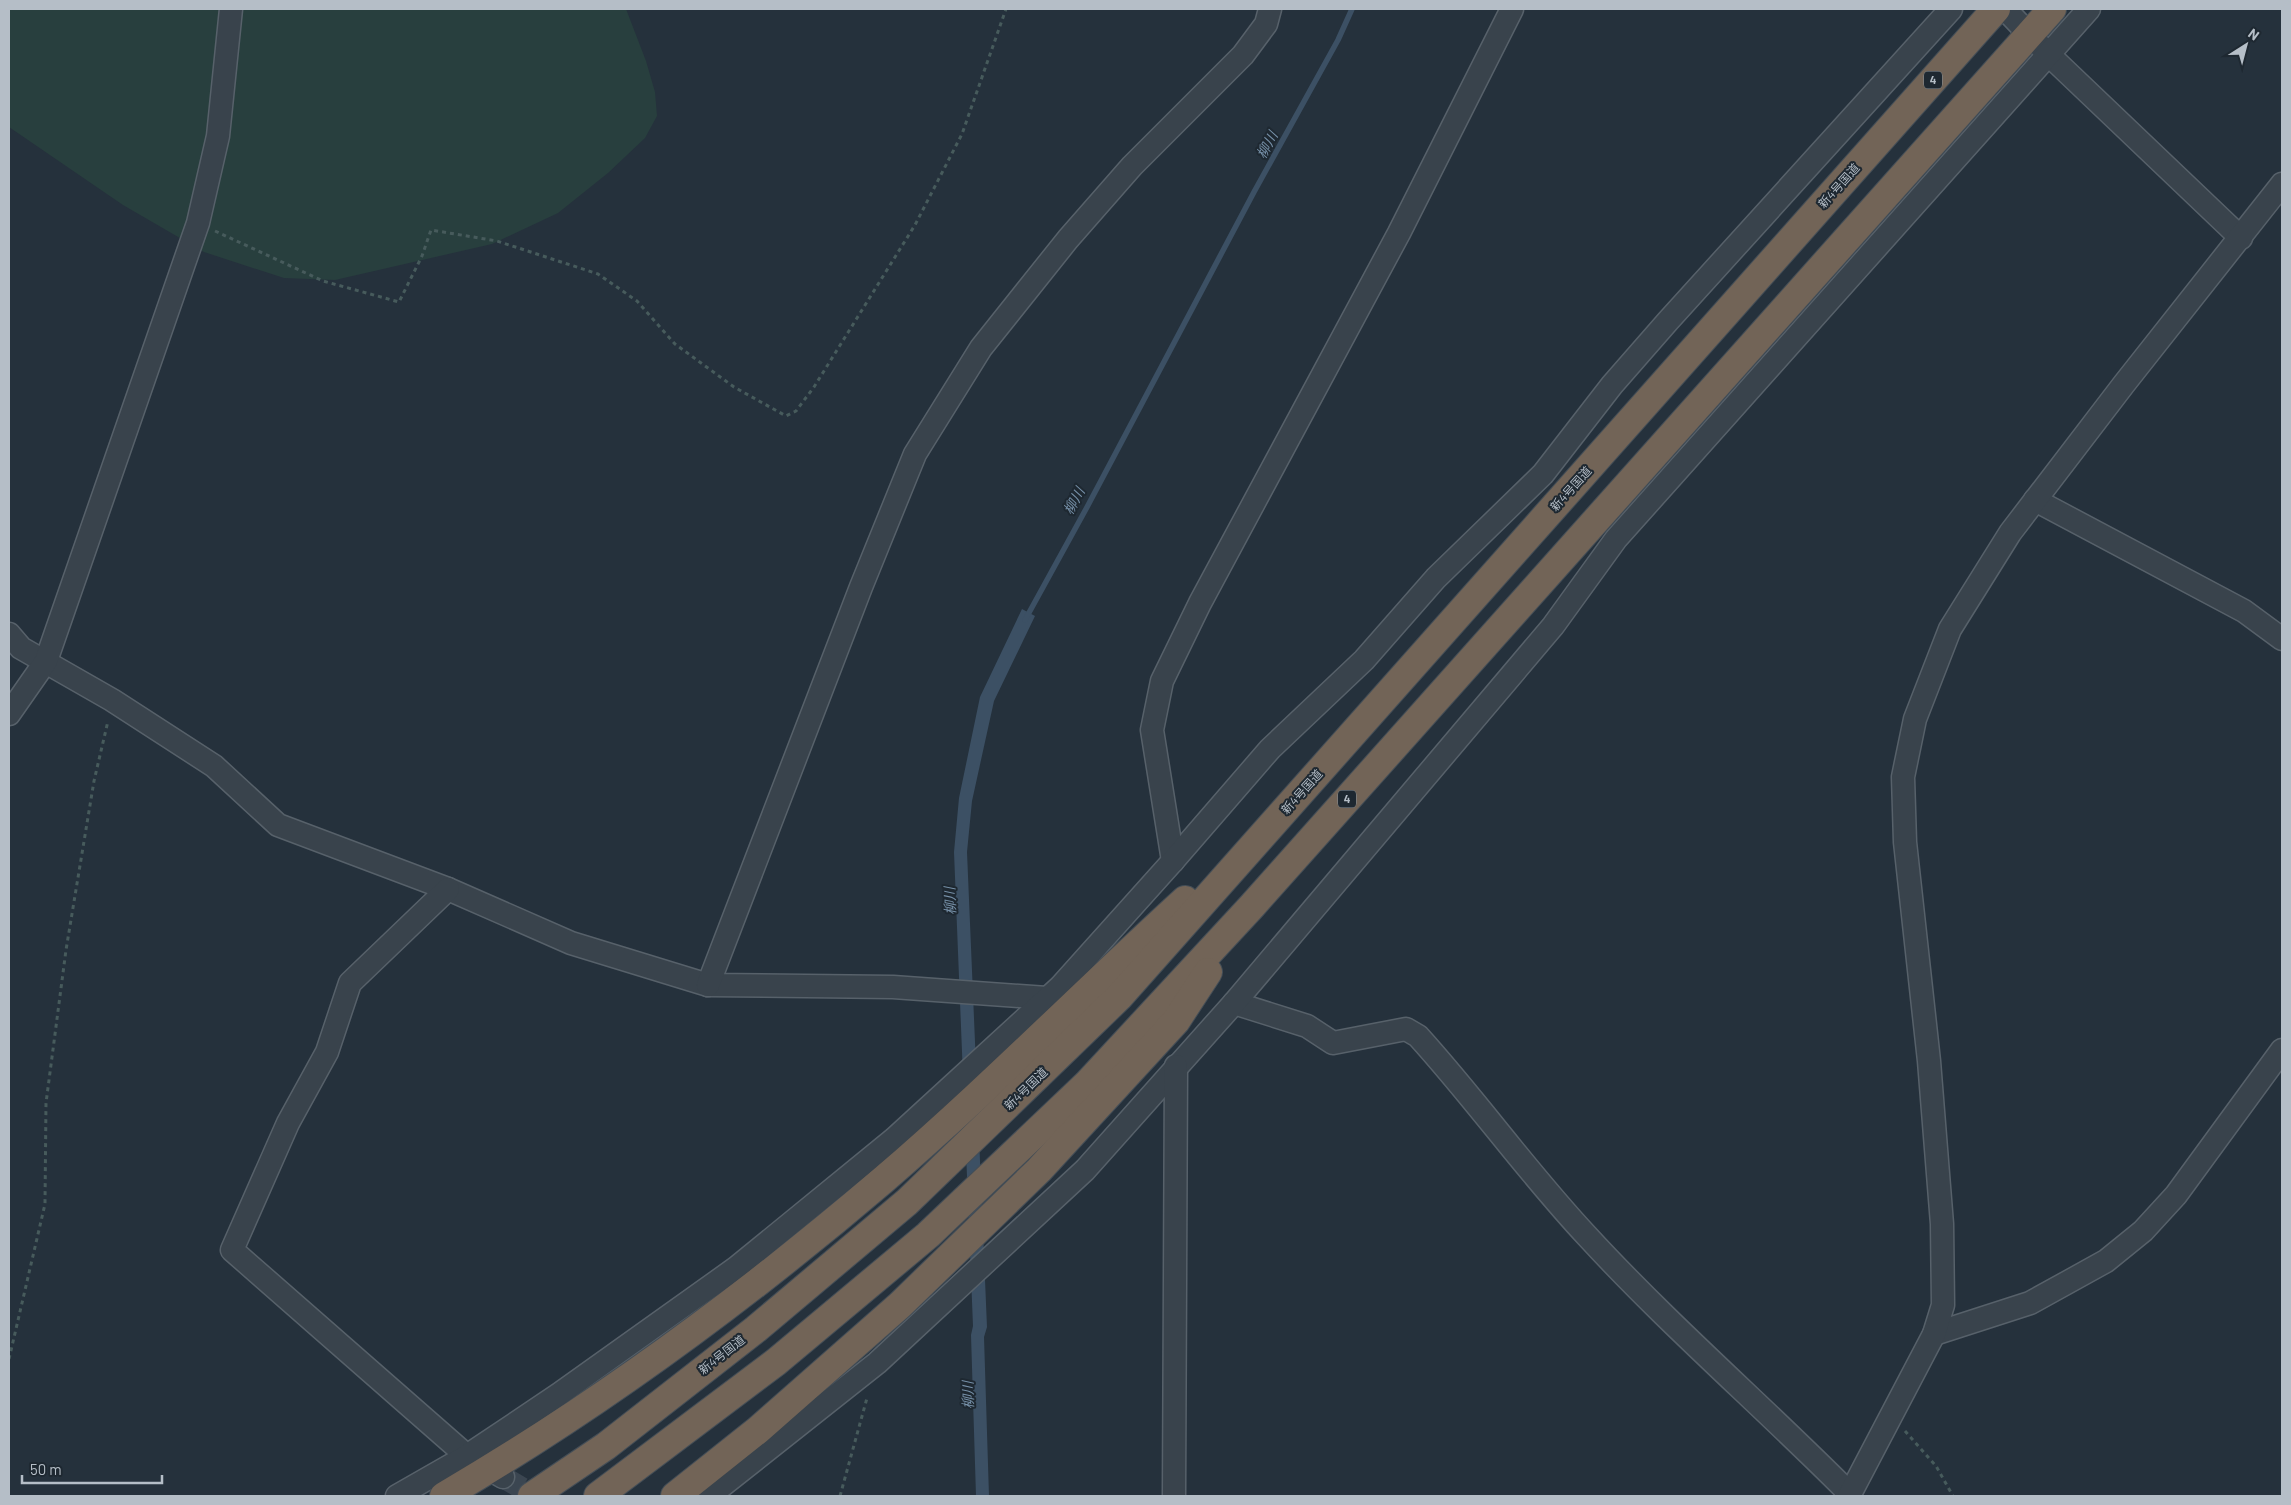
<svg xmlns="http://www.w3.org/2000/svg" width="2291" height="1505" viewBox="0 0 2291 1505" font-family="Barlow,'Noto Sans JP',sans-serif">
<rect width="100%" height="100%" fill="#25313c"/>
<polygon fill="#283f3e" points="9,9 626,9 646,61 655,92 657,116 645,138 608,173 558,213 492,244 335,280 284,278 204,252 123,205 9,127"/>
<polygon fill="#3c5064" points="1022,609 1035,616 994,701 972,801 967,852 987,1327 984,1337 989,1496 976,1496 971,1335 973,1326 954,852 959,798 980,697"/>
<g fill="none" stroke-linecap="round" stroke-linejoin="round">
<polyline stroke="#3c5064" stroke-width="5.5" points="1025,620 1086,509 1254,192 1338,40 1352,9"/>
<polyline stroke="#3b4651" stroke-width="22" stroke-dasharray="22 11" stroke-linecap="butt" points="503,1477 535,1496"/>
<g stroke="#57616a" stroke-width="25">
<g id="minor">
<polyline points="2005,9 2049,55 2241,238"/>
<polyline points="2035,500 2244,611 2282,639"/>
<polyline points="9,634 21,648 112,700 214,766 278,825 448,889 571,943 708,985 893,987 1047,998"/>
<polyline points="9,714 46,661 198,223 218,136 231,9"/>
<polyline points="1173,861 1152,730 1162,681 1200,603 1399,233 1512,9"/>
<polyline points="448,889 350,983 327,1052 288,1123 232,1250 467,1456 503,1477"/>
<polyline points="708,985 861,587 915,454 981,348 1068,239 1132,166 1243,55 1266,24 1270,9"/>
<path d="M1234 1003 1307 1026 1333 1043 1406 1029 1418 1036C1477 1101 1527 1172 1587 1236 1668 1324 1759 1403 1844 1488L1848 1496"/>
<polyline points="1934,1334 2030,1303 2106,1261 2143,1231 2176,1195 2282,1050"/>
<polyline points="397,1496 467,1456 558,1395 736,1268 894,1139 1060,987 1173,861 1270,749 1364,660 1436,578 1543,474 1612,385 1668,321 1951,9"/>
<polyline points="709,1496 877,1363 1085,1170 1234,1003 1553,626 1616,539 2089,9"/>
<polyline points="1174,1496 1176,1066"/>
<polyline points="1849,1496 1934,1334 1943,1305 1942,1224 1929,1061 1905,842 1903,777 1915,719 1950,629 2010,533 2124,384 2282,184"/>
</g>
</g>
<g stroke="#444e57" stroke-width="30">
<g id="highway">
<path d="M444 1496C600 1405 746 1297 883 1180 987 1091 1084 992 1185 900"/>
<polyline points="532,1496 606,1446 756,1329 907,1202 1119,997 1996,9"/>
<polyline points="598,1496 776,1362 928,1235 1087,1084 1252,906 2052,9"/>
<polyline points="675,1496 758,1430 900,1305 1039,1170 1176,1021 1208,972"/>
</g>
</g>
<g stroke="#475b5c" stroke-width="3" stroke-dasharray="4 4" stroke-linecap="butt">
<polyline points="215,231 323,281 399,302 422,256 431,230 497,241 598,274 637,301 675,344 734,387 786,416 796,411 814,387 915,225 962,134 1006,9"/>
<polyline points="9,1359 45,1204 46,1103 66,950 94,781 108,721"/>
<polyline points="1905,1431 1936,1466 1953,1496"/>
<polyline points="840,1496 867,1398"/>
</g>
<use href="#minor" stroke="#39434c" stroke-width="22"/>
<use href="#highway" stroke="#726457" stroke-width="28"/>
</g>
<g text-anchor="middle" stroke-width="4" stroke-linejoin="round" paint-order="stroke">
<g fill="#1e2831" stroke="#88919a" stroke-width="1">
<rect x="1924" y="71.5" width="18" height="17" rx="4"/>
<rect x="1338" y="790.5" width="18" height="17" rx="4"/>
</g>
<g font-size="11" font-weight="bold" fill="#b5bec7">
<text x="1933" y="84">4</text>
<text x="1347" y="803">4</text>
</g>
<g font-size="12" fill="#b5bec7" stroke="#1e2831">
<text transform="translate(1839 186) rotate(-48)" y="4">新4号国道</text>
<text transform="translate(1571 489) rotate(-48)" y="4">新4号国道</text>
<text transform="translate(1302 792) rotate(-48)" y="4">新4号国道</text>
<text transform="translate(1026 1089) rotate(-44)" y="4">新4号国道</text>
<text transform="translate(722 1355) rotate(-38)" y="4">新4号国道</text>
</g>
<g font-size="14" font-style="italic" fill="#7791a9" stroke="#1e2831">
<text transform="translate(1267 145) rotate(-62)" y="5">柳川</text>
<text transform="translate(1074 501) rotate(-62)" y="5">柳川</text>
<text transform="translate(950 901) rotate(-92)" y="5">柳川</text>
<text transform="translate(968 1395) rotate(-91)" y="5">柳川</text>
</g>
</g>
<rect width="2291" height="1505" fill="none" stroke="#b5bec7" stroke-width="20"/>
<g transform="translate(2246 45) rotate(36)" stroke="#1e2831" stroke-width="4" paint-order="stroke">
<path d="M0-4L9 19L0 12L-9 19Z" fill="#b5bec7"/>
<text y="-8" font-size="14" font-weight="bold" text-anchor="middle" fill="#b5bec7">N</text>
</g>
<path d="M22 1475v8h140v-8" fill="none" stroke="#b5bec7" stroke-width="2.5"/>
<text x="30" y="1475" font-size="15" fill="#b5bec7" stroke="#1e2831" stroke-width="4" paint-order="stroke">50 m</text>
</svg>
